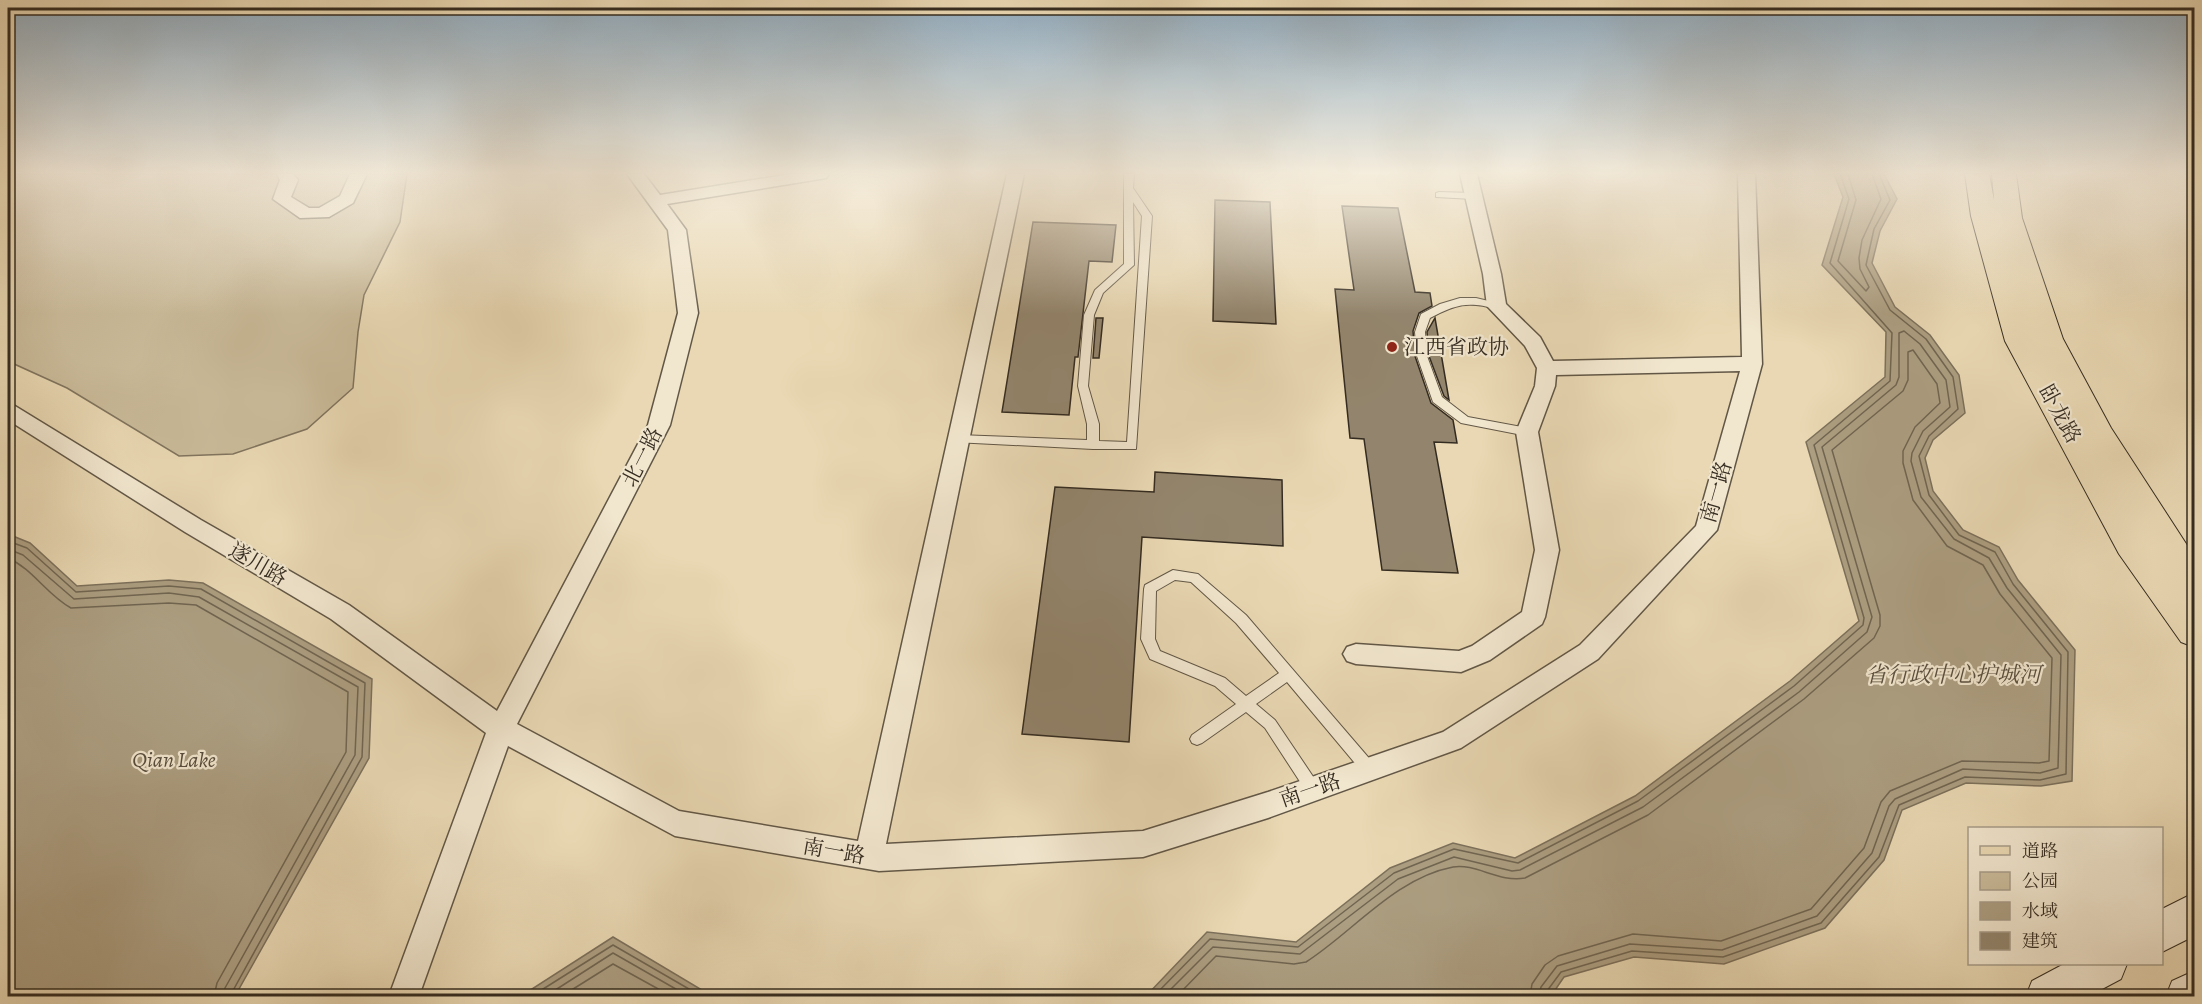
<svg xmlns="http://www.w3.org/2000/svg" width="2202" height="1004" viewBox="0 0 2202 1004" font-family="Alegreya,'Noto Serif SC',serif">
<rect width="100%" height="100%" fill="#e9d8b3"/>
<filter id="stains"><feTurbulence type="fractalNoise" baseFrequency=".00333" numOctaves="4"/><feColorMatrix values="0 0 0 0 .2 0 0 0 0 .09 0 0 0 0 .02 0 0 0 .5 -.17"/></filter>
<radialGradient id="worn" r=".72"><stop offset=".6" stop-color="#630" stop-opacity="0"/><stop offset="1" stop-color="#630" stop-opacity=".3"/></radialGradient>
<polygon fill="#cabb9a" stroke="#80745e" stroke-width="1.5" points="8,174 407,174 400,222 364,295 358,332 353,388 307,429 233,454 179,456 67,388 12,363 8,359"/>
<g fill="#ac9e81" stroke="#7c705b" stroke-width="1.5">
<polygon points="1834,174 1884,174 1897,199 1880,231 1872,263 1895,307 1930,335 1959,375 1965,413 1933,440 1925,458 1933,491 1963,530 1999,547 2018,580 2075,650 2072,781 2041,786 1966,783 1902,810 1884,860 1825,928 1724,964 1634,957 1564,977 1551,996 1146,996 1207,932 1296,942 1390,868 1453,843 1515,858 1635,796 1790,681 1859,621 1806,442 1885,377 1886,332 1822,265 1843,197"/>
<polygon points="8,534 30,543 77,586 169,580 203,583 372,679 369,758 235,996 8,996"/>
<polygon points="613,937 712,996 521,996"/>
</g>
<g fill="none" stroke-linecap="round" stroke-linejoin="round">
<g stroke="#706551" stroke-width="1.5">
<polyline points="1848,174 1856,200 1838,261 1866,291 1869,287 1860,269 1859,258 1862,240 1881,199 1872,174"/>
<polyline points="8,541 27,548 76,592 169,586 201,589 365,683 362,757 230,996"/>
<polyline points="8,549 23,555 74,599 169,593 199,597 358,687 355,755 225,988 223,996"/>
<path d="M8 558C33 569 47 595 71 608L169 603 196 605 348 692 346 752 217 983 214 996"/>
<polyline points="532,996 613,945 701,996"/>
<polyline points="546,996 613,953 688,996"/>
<polyline points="562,996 613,964 671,996"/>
<polyline points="1154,996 1210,939 1298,947 1394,873 1454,849 1518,863 1638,801 1794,686 1863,625 1864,618 1814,445 1890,381 1892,333 1830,263 1849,199 1840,174"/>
<polyline points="1164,996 1213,947 1300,954 1398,879 1454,857 1512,871 1520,870 1643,807 1799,692 1867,632 1872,617 1822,447 1896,385 1899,377 1899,333 1904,331 1920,344 1946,380 1950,407 1923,431 1912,453 1911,461 1921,497 1954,539 1989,558 2007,588 2061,655 2058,768 2040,773 1963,769 1895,799 1889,806 1872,853 1817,916 1722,950 1630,944 1557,966 1541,987 1539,996"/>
<path d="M1177 996 1216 956 1294 964 1306 962C1353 932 1395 878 1453 867 1476 863 1499 883 1525 878L1648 815 1804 699 1874 638 1880 626V615L1832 450 1903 391 1908 380V352L1913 350 1937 384 1940 403 1915 427 1903 451V463L1913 500 1947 546 1983 565 2000 594 2052 658 2049 761 2039 763 1962 761 1890 791 1881 802 1864 848 1811 909 1721 941 1633 934 1558 956 1545 965 1532 984 1530 996"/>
<polyline points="1546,996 1547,991 1561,972 1632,951 1723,957 1821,923 1879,857 1899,805 1965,777 2040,780 2066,774 2068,652 2013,584 1995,552 1959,535 1929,495 1919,456 1929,436 1958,409 1953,377 1926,339 1890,310 1866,265 1874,229 1890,200 1879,174"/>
</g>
</g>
<g fill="#93856d" stroke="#352c21" stroke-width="1.5">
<polygon points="1215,200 1270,202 1276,324 1213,321"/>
<polygon points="1342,206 1398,208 1415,292 1430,293 1432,306 1419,313 1413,331 1415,356 1431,403 1453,420 1457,443 1434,442 1458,573 1382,570 1364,439 1350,438 1335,289 1354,290"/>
<polygon points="1033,222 1116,225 1112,262 1089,261 1078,357 1075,357 1069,415 1002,412"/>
<polygon points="1096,318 1103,318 1099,358 1093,358"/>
<polygon points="1435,318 1449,400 1444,396 1429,356 1427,332"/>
<polygon points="1155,472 1282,480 1283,546 1142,537 1129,742 1022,734 1055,487 1154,492"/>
</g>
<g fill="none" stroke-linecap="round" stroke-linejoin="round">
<g stroke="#625746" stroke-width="2">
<g id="service">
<path d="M1124 174H1134L1133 188 1152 216 1136 449H1093L954 442 952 439 954 436 958 435 1087 440V424L1078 386 1084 315 1095 290 1124 264ZM1133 202 1142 216 1127 442 1099 441V424L1088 386 1094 315 1103 293 1134 265Z"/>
<polygon points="1439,192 1473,193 1478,196 1473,199 1436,197 1436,193"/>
<path d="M1460 298H1476L1501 304 1502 306 1497 309C1468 301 1456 304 1430 318L1425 332 1427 356 1442 397 1468 417 1527 428 1531 429 1533 432 1531 435 1527 436 1461 423 1433 402 1417 356 1415 332 1421 314 1440 304Z"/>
<path d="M1173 570 1198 574 1246 615 1374 764 1376 769 1374 774 1369 775 1364 774 1287 682 1256 704 1275 720 1318 784 1320 789 1318 794 1313 796 1308 794 1265 728 1246 712 1202 743 1197 745 1192 743 1190 739 1192 735 1236 704 1215 686 1150 659 1141 639 1144 589 1145 585ZM1175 580 1191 582 1236 623 1279 673 1246 696 1225 678 1160 651 1155 639 1156 591Z"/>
</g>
</g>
<g stroke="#625746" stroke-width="3">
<g id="minor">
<polygon points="277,174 293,174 298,180 291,197 309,208 319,208 340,196 350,174 367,174 353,203 329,217 300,218 273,199 280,180"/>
<polygon points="627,174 644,174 660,195 791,174 829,174 826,178 820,179 667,204 686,230 698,313 670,425 517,724 679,811 858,841 1007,174 1024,174 886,844 1143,831 1268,792 1443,732 1580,645 1696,526 1740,371 1556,375 1555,386 1538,432 1559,550 1545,617 1542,624 1490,660 1461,672 1356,664 1347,661 1343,654 1347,647 1356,644 1459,651 1472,646 1522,612 1535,550 1516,432 1535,386 1537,368 1525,346 1487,306 1483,274 1460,174 1477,174 1501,274 1506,304 1540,337 1553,361 1742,357 1738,174 1755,174 1762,364 1717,530 1598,659 1461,748 1268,818 1143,857 879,871 675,836 508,746 419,996 389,996 486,733 331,619 185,532 8,420 8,404 15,406 201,520 349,605 497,711 648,425 678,313 668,230"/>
</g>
</g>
<g stroke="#352c21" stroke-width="2">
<g id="secondary">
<polygon points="2194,893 2194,936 2162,952 2162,909"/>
<polygon points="2064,964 2127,964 2121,979 2089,996 2026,996 2032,981"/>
<polygon points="2194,971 2194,996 2166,996 2172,981"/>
</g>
</g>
<g stroke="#352c21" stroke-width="2">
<polygon id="primary" points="1965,174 1989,174 1994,200 1992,174 2016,174 2022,218 2063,339 2111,428 2194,556 2194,597 2187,594 2194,605 2194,647 2181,642 2119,554 2005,341 1971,216"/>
</g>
<use href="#service" fill="#f1e6ce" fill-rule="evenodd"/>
<use href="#minor" fill="#f1e6ce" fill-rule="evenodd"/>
<use href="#secondary" fill="#f1e6ce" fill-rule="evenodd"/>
<use href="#primary" fill="#e9d8b3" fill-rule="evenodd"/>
</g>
<linearGradient id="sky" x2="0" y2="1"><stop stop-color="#90abbf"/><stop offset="0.55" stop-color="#f5eddd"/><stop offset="1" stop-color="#f5eddd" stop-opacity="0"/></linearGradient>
<rect width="2202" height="314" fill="url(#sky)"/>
<circle fill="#8f2418" stroke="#f1e6ce" stroke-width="2" cx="1392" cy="347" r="6"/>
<g text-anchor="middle" stroke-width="4.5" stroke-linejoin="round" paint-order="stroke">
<g font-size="21" fill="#352c21" stroke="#f1e6ce" text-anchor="start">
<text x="1404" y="354">江西省政协</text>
</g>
<g font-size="21" fill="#352c21" stroke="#f1e6ce">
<text transform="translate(2060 414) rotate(61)" y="7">卧龙路</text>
<text transform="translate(642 457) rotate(-63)" y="7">北一路</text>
<text transform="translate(1716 492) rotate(-74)" y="7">南一路</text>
<text transform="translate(258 564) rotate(30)" y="7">遂川路</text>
<text transform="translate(1310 790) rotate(-19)" y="7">南一路</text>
<text transform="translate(834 851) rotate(10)" y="7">南一路</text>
</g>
<g font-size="22" font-style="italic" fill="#594e3e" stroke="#f1e6ce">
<text x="1953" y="682">省行政中心护城河</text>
<text x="174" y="767">Qian Lake</text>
</g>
</g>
<rect width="2202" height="1004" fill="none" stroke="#e9d8b3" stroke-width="30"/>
<rect x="9" y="9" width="2184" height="986" fill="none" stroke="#352c21" stroke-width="3"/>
<rect x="15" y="15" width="2172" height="974" fill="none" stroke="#352c21" stroke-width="1.5"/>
<rect x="1968" y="827" width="195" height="138" fill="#f1e6ce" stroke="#a69c89" stroke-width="1.5"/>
<rect x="1980" y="846" width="30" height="9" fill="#e9d8b3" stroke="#a69c89" stroke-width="1.5"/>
<text x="2022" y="857" font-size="18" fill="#352c21">道路</text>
<rect x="1980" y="872" width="30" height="18" fill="#cabb9a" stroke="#a69c89" stroke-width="1.5"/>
<text x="2022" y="887" font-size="18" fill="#352c21">公园</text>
<rect x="1980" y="902" width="30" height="18" fill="#ac9e81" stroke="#a69c89" stroke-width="1.5"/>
<text x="2022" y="917" font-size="18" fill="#352c21">水域</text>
<rect x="1980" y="932" width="30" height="18" fill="#93856d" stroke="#a69c89" stroke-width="1.5"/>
<text x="2022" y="947" font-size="18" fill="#352c21">建筑</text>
<rect width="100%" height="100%" filter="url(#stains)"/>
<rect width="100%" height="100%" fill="url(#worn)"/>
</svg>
